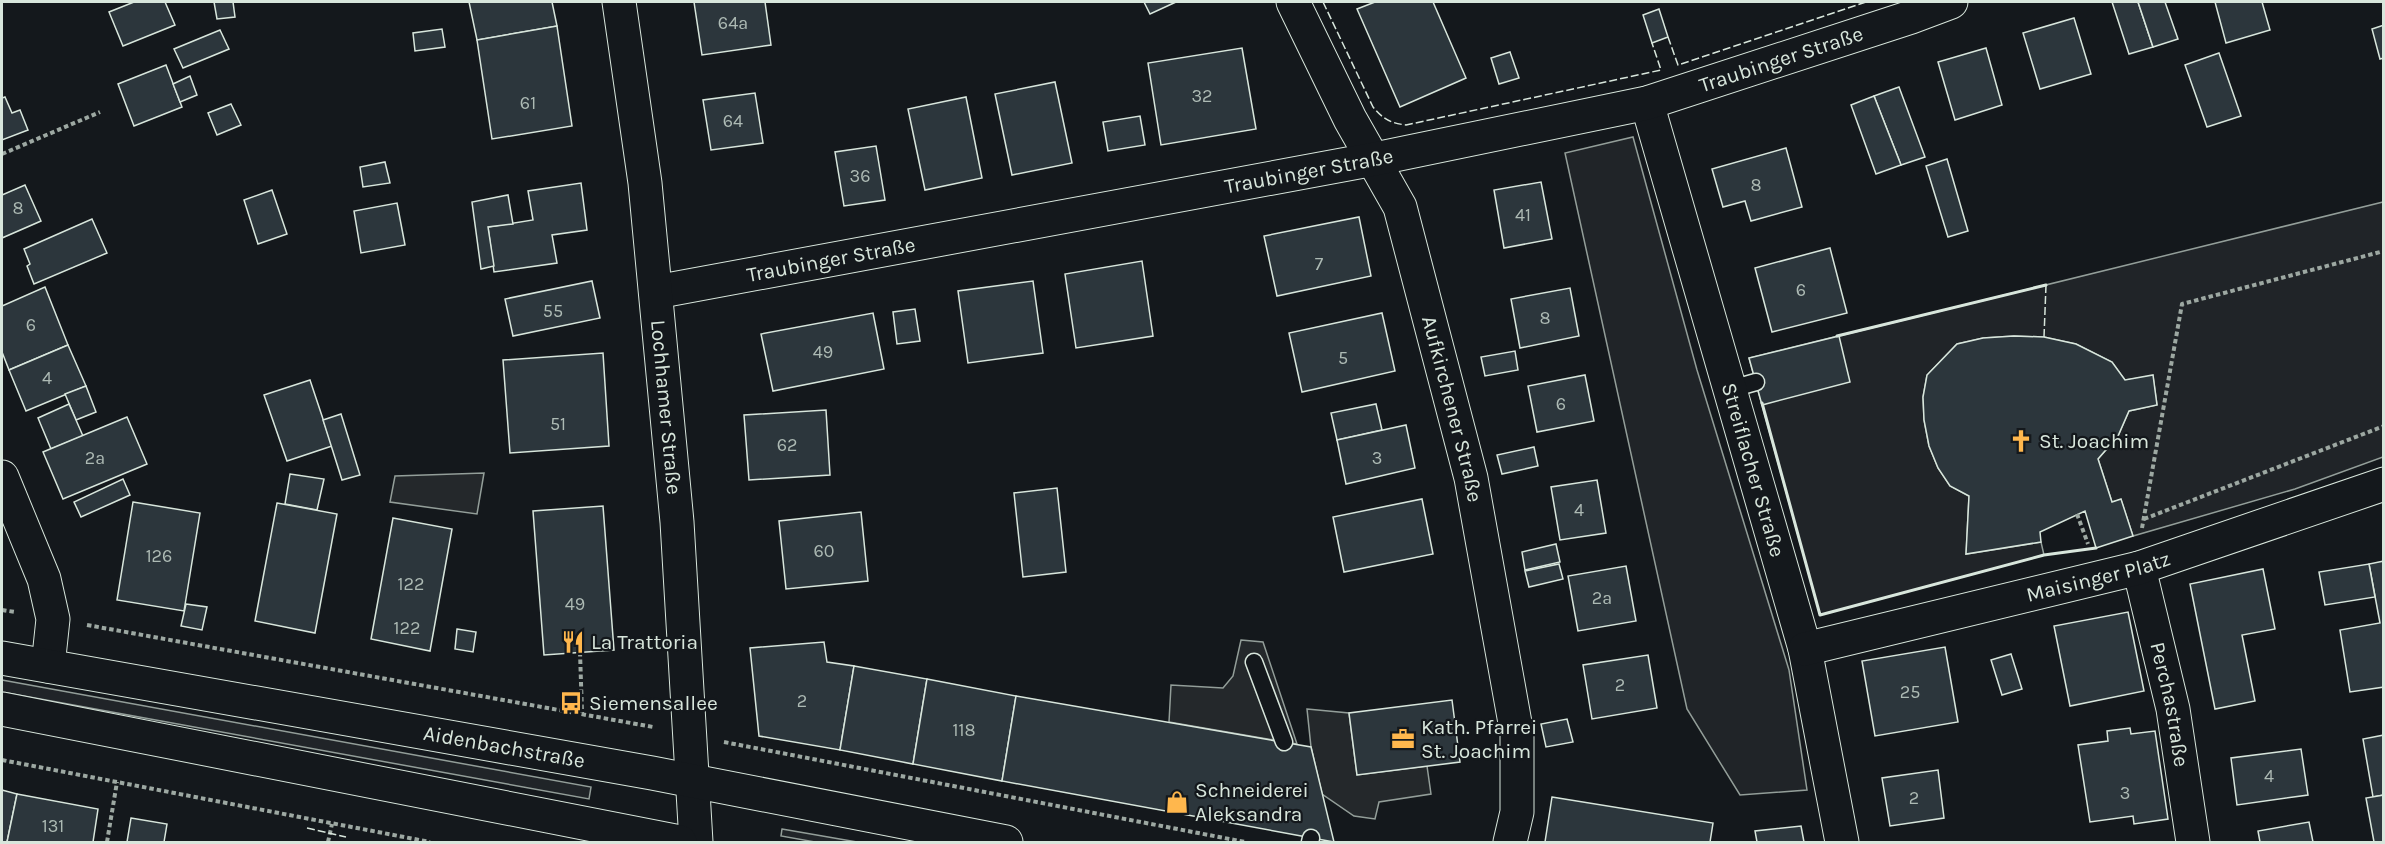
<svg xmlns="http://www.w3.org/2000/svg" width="2385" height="844" viewBox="0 0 2385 844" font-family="Karla,sans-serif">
<rect width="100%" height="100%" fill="#14181c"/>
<g fill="#202428" stroke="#939e99" stroke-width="1.5">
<polygon points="1633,137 1697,370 1789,670 1807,790 1740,795 1687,709 1565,153"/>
<polygon points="2383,202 2383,457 2295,489 2133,536 2121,500 2112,502 2098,459 2118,436 2129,411 2157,405 2153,376 2125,380 2112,362 2076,344 2044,337 2014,336 1983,338 1957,344 1927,375 1923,397 1924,420 1929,446 1938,468 1950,486 1969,496 1966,554 2041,542 2044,555 1820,615 1749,358"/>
<polygon points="2,680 591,787 589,799 2,692"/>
<polygon points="782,829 857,842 815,842 781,836"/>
</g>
<g fill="#24282b" stroke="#939e99" stroke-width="1.5">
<polygon points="484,473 477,514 390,502 395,476"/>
<polygon points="1241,640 1263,642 1297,744 1169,722 1171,685 1223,688 1233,676"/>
<polygon points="1307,709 1349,713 1357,775 1427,766 1431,794 1379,802 1375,819 1354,816 1322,794 1311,747"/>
</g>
<g fill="#2c363c" stroke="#d8e6dc" stroke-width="1.5">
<polygon points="134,2 165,2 175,25 123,46 109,12"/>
<polygon points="214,2 233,2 235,17 217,19"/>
<polygon points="469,2 552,2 557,26 477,40"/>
<polygon points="694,2 765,2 771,45 702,55"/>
<polygon points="1144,2 1176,2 1150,14"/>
<polygon points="1375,2 1433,2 1466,78 1400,107 1357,9"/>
<polygon points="2112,2 2138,2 2153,47 2129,54"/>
<polygon points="2138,2 2165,2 2178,39 2153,47"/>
<polygon points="2215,2 2262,2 2270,30 2226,43"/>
<polygon points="1659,9 1668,37 1652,43 1643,15"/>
<polygon points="2074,18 2091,74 2040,89 2023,33"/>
<polygon points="2384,25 2384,58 2380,59 2372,29"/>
<polygon points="557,26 572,126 492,139 477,40"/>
<polygon points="442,29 445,47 415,51 413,33"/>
<polygon points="220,30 229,49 183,68 174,49"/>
<polygon points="1242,48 1256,129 1161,145 1148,63"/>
<polygon points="1986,48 2002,105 1955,120 1938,62"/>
<polygon points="1510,52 1519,78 1499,84 1491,58"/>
<polygon points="2219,53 2241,116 2207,127 2185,65"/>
<polygon points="166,65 182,107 134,126 118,84"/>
<polygon points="190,76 197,95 180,102 173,84"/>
<polygon points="1055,82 1072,163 1012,175 995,94"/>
<polygon points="1899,87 1925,157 1901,165 1874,96"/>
<polygon points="755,93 763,143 711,150 703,100"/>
<polygon points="1874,96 1901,165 1876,174 1851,105"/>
<polygon points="5,97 12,113 20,110 28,130 2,140 2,98"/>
<polygon points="966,97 982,178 925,190 908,109"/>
<polygon points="231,104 241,125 217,135 208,113"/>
<polygon points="1140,116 1145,145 1108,151 1103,122"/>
<polygon points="876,146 885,200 844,206 835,152"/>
<polygon points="1786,148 1802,207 1751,221 1745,201 1723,207 1712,169"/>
<polygon points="1947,159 1968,231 1948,237 1926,166"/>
<polygon points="385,162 390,183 363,187 360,167"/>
<polygon points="1541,182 1552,239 1504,248 1494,190"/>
<polygon points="581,183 587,230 552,235 557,263 494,272 488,227 533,220 528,191"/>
<polygon points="25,185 41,221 2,238 2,195"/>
<polygon points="272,190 287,234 258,244 244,200"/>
<polygon points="508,195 513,224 488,227 494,266 481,269 472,202"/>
<polygon points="397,203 405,245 361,253 354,211"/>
<polygon points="1359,217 1371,276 1277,296 1264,236"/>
<polygon points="92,219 107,253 34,284 27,266 30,264 24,249"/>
<polygon points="1830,248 1847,313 1772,332 1755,268"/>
<polygon points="1142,261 1153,336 1076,348 1065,274"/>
<polygon points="592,281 600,318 513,336 505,299"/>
<polygon points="1033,281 1043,353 968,363 958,291"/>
<polygon points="45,287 68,345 9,370 2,352 2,306"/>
<polygon points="1570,288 1579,336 1520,348 1511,299"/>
<polygon points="915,309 920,341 897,344 893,312"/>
<polygon points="873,313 884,369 773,391 761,334"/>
<polygon points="1382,313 1395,371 1302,392 1289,333"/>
<polygon points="1839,336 1850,382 1762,405 1749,358"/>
<polygon points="2014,336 2044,337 2076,344 2112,362 2125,380 2153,375 2157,405 2129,411 2118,436 2098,459 2112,502 2121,499 2133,536 2096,548 2085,511 2040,532 2041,542 1966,554 1969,496 1950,486 1938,468 1929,446 1924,420 1923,397 1927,375 1957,344 1983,338"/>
<polygon points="68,345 86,386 26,411 9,370"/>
<polygon points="1515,351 1518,370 1485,376 1481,357"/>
<polygon points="603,353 609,446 510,453 503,360"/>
<polygon points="1585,375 1594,421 1537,432 1528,386"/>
<polygon points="310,380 332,446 287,461 264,395"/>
<polygon points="86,386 96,412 76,420 65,394"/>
<polygon points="69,404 83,436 51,449 38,418"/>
<polygon points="1376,404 1382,430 1337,440 1331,413"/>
<polygon points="826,410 830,475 749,480 744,415"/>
<polygon points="341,414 360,475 342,480 323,420"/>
<polygon points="127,417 147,464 63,499 43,452"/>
<polygon points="1406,425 1415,468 1346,484 1337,440"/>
<polygon points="1534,447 1538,466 1502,474 1497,455"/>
<polygon points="290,474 324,479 317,510 285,504"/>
<polygon points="123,479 130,495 81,517 74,502"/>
<polygon points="1597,480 1606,533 1560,540 1551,487"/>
<polygon points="1057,488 1066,572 1023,577 1014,493"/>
<polygon points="1422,499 1433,554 1344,572 1333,517"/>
<polygon points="133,502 200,513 184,611 117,600"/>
<polygon points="277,503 337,514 315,633 255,621"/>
<polygon points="603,506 614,650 544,655 533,511"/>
<polygon points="861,512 868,581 786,589 779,521"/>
<polygon points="393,518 452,529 430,651 371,639"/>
<polygon points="1556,544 1560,562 1525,570 1522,552"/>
<polygon points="2384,561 2384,687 2350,692 2340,630 2380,623 2369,564"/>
<polygon points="1559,564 1563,579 1529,587 1525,571"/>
<polygon points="2369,564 2375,597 2325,605 2319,572"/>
<polygon points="1626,566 1636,621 1578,631 1568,576"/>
<polygon points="2263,569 2275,629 2242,635 2255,701 2215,709 2190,584"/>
<polygon points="186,604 207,607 202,630 181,626"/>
<polygon points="2128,612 2144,691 2070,706 2054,626"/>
<polygon points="457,629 476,632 473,652 455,649"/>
<polygon points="824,642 827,662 854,666 840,750 759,736 750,648"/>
<polygon points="1945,647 1958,722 1875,736 1862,661"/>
<polygon points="2011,654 2022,689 2002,695 1991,660"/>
<polygon points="1648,655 1657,708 1592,719 1583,665"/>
<polygon points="854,666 927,679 913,764 840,750"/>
<polygon points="927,679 1016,696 1002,781 913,764"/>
<polygon points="1016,696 1311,747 1334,842 1002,781"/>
<polygon points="1452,700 1460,762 1357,775 1349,713"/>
<polygon points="1567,719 1573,742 1546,747 1541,724"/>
<polygon points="2130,728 2131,734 2155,731 2168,819 2134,824 2133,816 2090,822 2078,745 2108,741 2107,731"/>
<polygon points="2384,735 2384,795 2373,797 2363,739"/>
<polygon points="2301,749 2308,795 2237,805 2231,758"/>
<polygon points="1938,770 1944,818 1890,826 1882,778"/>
<polygon points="2,790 17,794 7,842 2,842"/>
<polygon points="17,794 98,809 93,842 7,842"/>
<polygon points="2384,795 2384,842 2374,842 2366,798"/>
<polygon points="1552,797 1713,823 1710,842 1545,842"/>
<polygon points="131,818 167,824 164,842 127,842"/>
<polygon points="2309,822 2313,842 2260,842 2258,831"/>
<polygon points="1801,826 1804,842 1757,842 1755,831"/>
</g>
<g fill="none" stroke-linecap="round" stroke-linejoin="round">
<g stroke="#d8e6dc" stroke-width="19">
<g id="lane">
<polyline points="1731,389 1756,382"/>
<polyline points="1254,662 1284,742"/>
<polyline points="1310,842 1311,838"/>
</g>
</g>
<g stroke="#d8e6dc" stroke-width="35">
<g id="street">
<path id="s1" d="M1293 2 1350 119 1400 207 1471 478 1517 734V812L1510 842"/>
<path id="s2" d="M1647 103 1805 649 1842 842"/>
<path id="s3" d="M656 292 1380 158 1647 103 1911 17 1951 2"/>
<polyline points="2,477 44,579 53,619 48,666"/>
<path id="s4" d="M2139 568 2173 709 2193 842"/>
<path id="s5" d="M1805 649 2139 568 2384 484"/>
</g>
</g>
<g stroke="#d8e6dc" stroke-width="35">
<g id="secondary">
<path id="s6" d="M619 2 645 183 677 522 696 842"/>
<path id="s7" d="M2 658 652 773 1006 842"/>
<polyline points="2,709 680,842"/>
</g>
</g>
<g stroke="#9da8a2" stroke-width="4" stroke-dasharray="4.5 3" stroke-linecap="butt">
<polyline points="2,154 100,112"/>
<polyline points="2077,514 2088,544"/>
<polyline points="2144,519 2384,426"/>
<polyline points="2142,528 2182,304 2384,251"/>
<polyline points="2,610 15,612"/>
<polyline points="87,625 653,727"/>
<polyline points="580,652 582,713"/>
<polyline points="724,742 1245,842"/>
<polyline points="2,760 430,842"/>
<polyline points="107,842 117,782"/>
<polyline points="328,842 332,824"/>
</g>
<use href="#lane" stroke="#14181c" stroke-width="16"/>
<use href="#street" stroke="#14181c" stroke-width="33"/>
<use href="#secondary" stroke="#14181c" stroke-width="33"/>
<g stroke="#d8e6dc" stroke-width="1.5" stroke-dasharray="8 3" stroke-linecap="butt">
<path d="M1323 2 1373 107C1383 119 1390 123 1406 125L1661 70 1652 43"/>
<polyline points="1668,37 1678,65 1866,2"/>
<polyline points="2044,337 2046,285"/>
<polyline points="307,828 346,837"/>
</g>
<g stroke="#d8e6dc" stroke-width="3">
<polyline points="1837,336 2046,285"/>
<polyline points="1762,403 1820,615 2044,555 2096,548"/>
</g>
</g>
<defs>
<g id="church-bare" transform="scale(1.8)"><path d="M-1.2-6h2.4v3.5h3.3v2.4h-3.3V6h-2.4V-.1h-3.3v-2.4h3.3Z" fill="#ffb74d" stroke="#14181c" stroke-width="2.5" paint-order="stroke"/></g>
<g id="restaurant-bare" transform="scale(1.8)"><path d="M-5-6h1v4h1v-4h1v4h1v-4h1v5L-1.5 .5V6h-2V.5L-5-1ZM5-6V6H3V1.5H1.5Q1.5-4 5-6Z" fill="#ffb74d" stroke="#14181c" stroke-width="2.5" paint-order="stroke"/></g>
<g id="bus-bare" transform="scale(1.8)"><path d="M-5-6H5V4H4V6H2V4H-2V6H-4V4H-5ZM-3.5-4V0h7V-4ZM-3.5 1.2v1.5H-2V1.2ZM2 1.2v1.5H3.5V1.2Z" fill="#ffb74d" stroke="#14181c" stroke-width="2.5" paint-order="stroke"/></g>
<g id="office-bare" transform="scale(1.8)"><path d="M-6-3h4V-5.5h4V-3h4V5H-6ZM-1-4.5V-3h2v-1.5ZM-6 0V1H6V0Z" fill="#ffb74d" stroke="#14181c" stroke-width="2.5" paint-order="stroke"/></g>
<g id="shop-bare" transform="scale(1.8)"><path d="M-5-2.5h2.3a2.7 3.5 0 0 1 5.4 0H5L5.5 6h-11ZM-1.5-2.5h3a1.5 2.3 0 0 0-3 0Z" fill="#ffb74d" stroke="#14181c" stroke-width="2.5" paint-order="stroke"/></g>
</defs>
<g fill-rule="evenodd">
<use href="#church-bare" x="2021" y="441"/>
<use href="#restaurant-bare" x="573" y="642"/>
<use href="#bus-bare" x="571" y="703"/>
<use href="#office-bare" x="1403" y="739"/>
<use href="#shop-bare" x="1177" y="802"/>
</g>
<g text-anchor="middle" stroke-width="4.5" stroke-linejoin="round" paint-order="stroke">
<g font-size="18" fill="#adbab4">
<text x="733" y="29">64a</text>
<text x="1202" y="102">32</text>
<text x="528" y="109">61</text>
<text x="733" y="127">64</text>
<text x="860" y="182">36</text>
<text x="1756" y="191">8</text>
<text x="18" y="214">8</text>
<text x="1523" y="221">41</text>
<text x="1319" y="270">7</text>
<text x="1801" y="296">6</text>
<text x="553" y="317">55</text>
<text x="1545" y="324">8</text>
<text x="31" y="331">6</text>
<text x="823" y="358">49</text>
<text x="1343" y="364">5</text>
<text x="47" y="384">4</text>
<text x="1561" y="410">6</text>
<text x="558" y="430">51</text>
<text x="787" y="451">62</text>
<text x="95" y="464">2a</text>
<text x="1377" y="464">3</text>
<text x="1579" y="516">4</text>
<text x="824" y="557">60</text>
<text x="159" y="562">126</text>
<text x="411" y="590">122</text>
<text x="1602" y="604">2a</text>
<text x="575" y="610">49</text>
<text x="407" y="634">122</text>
<text x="1620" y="691">2</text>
<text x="1910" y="698">25</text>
<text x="802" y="707">2</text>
<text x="964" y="736">118</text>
<text x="2269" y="782">4</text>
<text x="2125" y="799">3</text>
<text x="1914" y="804">2</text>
<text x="53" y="832">131</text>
</g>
<g font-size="21" fill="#d8e6dc" stroke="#14181c">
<text dy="7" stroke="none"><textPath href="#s3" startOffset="1150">Traubinger Straße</textPath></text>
<text dy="7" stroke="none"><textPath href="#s3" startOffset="664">Traubinger Straße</textPath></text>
<text dy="7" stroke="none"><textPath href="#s3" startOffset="178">Traubinger Straße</textPath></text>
<text dy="7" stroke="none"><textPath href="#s6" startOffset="408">Lochhamer Straße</textPath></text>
<text dy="7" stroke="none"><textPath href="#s1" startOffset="440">Aufkirchener Straße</textPath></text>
<text dy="7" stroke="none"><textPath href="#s2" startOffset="382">Streiflacher Straße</textPath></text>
<text dy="7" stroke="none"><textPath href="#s5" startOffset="302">Maisinger Platz</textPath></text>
<text dy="7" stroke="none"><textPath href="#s4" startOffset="140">Perchastraße</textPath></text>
<text dy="7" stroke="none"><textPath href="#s7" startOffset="510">Aidenbachstraße</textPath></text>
</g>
<g font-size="21" fill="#d8e6dc" stroke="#14181c" text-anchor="start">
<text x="2039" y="448">St. Joachim</text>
<text x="591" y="649">La Trattoria</text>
<text x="589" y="710">Siemensallee</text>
<text x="1421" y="734">Kath. Pfarrei<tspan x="1421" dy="24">St. Joachim</tspan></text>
<text x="1195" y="797">Schneiderei<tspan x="1195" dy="24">Aleksandra</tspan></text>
</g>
</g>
<rect width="2385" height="844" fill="none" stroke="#d8e6dc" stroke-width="6"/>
</svg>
